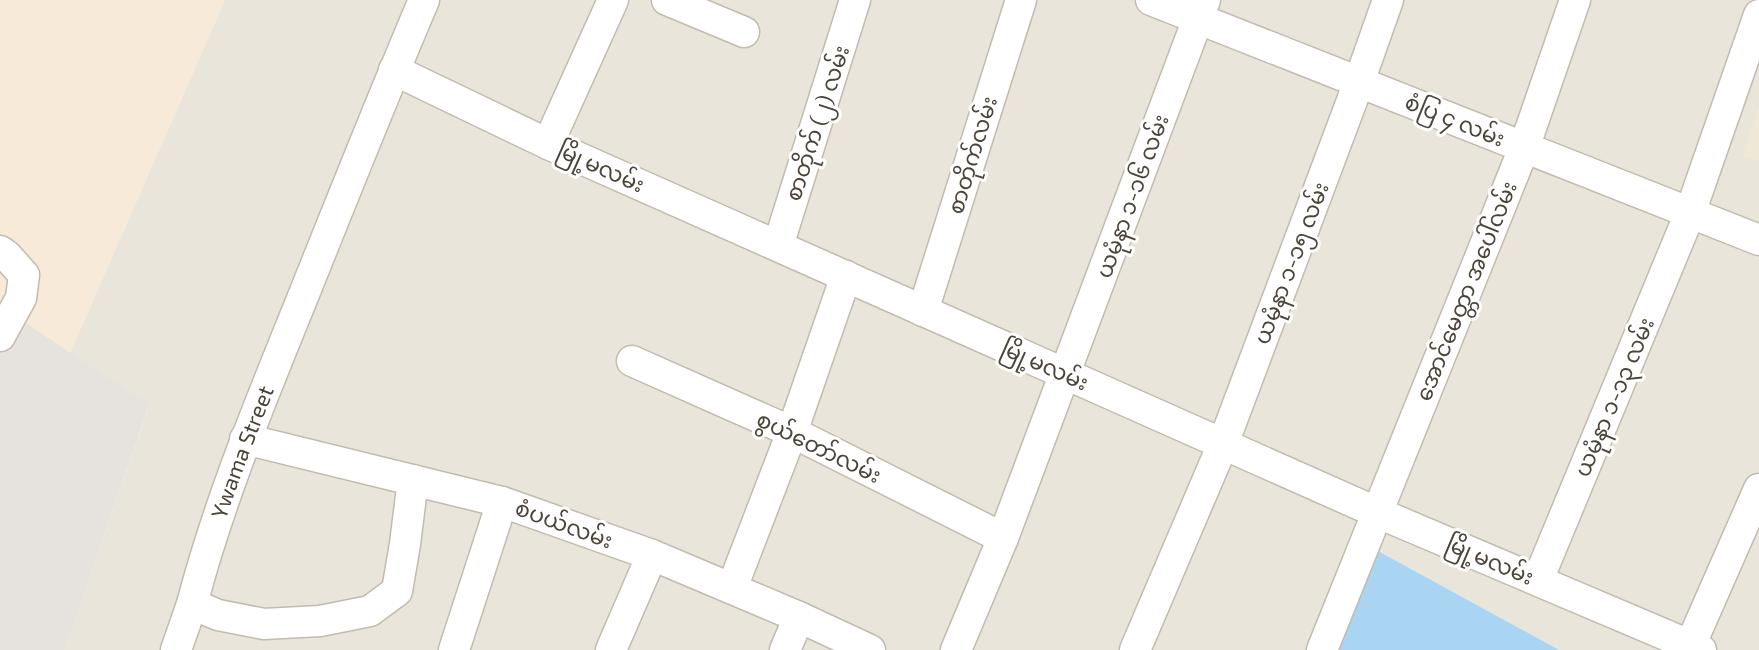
<svg xmlns="http://www.w3.org/2000/svg" width="1759" height="650" viewBox="0 0 1759 650" font-family="'Exo 2','Noto Sans Myanmar',sans-serif">
<rect width="100%" height="100%" fill="#f6f3ec"/>
<polygon fill="#eae5da" points="225,0 1759,0 1759,650 65,650 149,406 70,353"/>
<polygon fill="#f7ead8" points="0,0 225,0 70,353 0,306"/>
<polygon fill="#e6e2dd" points="0,306 149,405 65,650 0,650"/>
<polygon fill="#efe8d6" points="1759,105 1759,161 1742,156"/>
<polygon fill="#a9d4f2" points="1376,550 1559,650 1333,650"/>
<g fill="none" stroke-linecap="round" stroke-linejoin="round">
<g stroke="#c2bbae" stroke-width="33">
<g id="minor">
<polyline points="667,0 744,32"/>
<polyline points="1151,0 1759,240"/>
<polyline points="394,70 548,144 1376,512 1701,650"/>
<polyline points="548,144 613,0"/>
<polyline points="778,246 855,0"/>
<polyline points="0,251 7,256 24,275 21,298 0,336"/>
<polyline points="923,311 1021,0"/>
<polyline points="632,361 792,432 1003,538"/>
<polyline points="245,439 502,502 652,555 799,617 870,650"/>
<path id="s1" d="M413 480 405 544 397 591 370 611 320 621 264 624 218 615 192 604C219 501 260 403 300 304 341 202 381 101 424 0"/>
<polyline points="1538,580 1690,213 1759,15"/>
<polyline points="732,588 792,432 846,276"/>
<polyline points="1690,646 1759,489"/>
<polyline points="176,650 192,604"/>
<polyline points="454,650 502,502"/>
<polyline points="611,650 652,555"/>
<polyline points="785,650 799,617"/>
<polyline points="956,650 1003,538 1205,0"/>
<polyline points="1135,650 1223,444 1359,82 1388,0"/>
<polyline points="1322,650 1524,148 1575,0"/>
</g>
</g>
<use href="#minor" stroke="#fff" stroke-width="30"/>
</g>
<g text-anchor="middle" stroke-width="6" stroke-linejoin="round" paint-order="stroke">
<g font-size="22" fill="#4b4439" stroke="#fff">
<text transform="translate(1455 120) rotate(22)" y="8">စံပြ ၄ လမ်း</text>
<text transform="translate(817 123) rotate(-72)" y="8">စာတိုက် (၂) လမ်း</text>
<text transform="translate(972 155) rotate(-73)" y="8">စာတိုက်လမ်း</text>
<text transform="translate(601 167) rotate(24)" y="8">မြို့မလမ်း</text>
<text transform="translate(1132 196) rotate(-70)" y="8">ယမုံနာ ၁-၁၆ လမ်း</text>
<text transform="translate(1291 263) rotate(-69)" y="8">ယမုံနာ ၁-၁၅ လမ်း</text>
<text transform="translate(1466 291) rotate(-68)" y="8">အောင်မေတ္တာ အပေါ်လမ်း</text>
<text transform="translate(1045 365) rotate(24)" y="8">မြို့မလမ်း</text>
<text transform="translate(1614 397) rotate(-67)" y="8">ယမုံနာ ၁-၁၃ လမ်း</text>
<text transform="translate(819 447) rotate(26)" y="8">စွယ်တော်လမ်း</text>
<text dy="8" stroke="none"><textPath href="#s1" startOffset="488">Ywama Street</textPath></text>
<text transform="translate(564 524) rotate(20)" y="8">စံပယ်လမ်း</text>
<text transform="translate(1490 560) rotate(23)" y="8">မြို့မလမ်း</text>
</g>
</g>
</svg>
